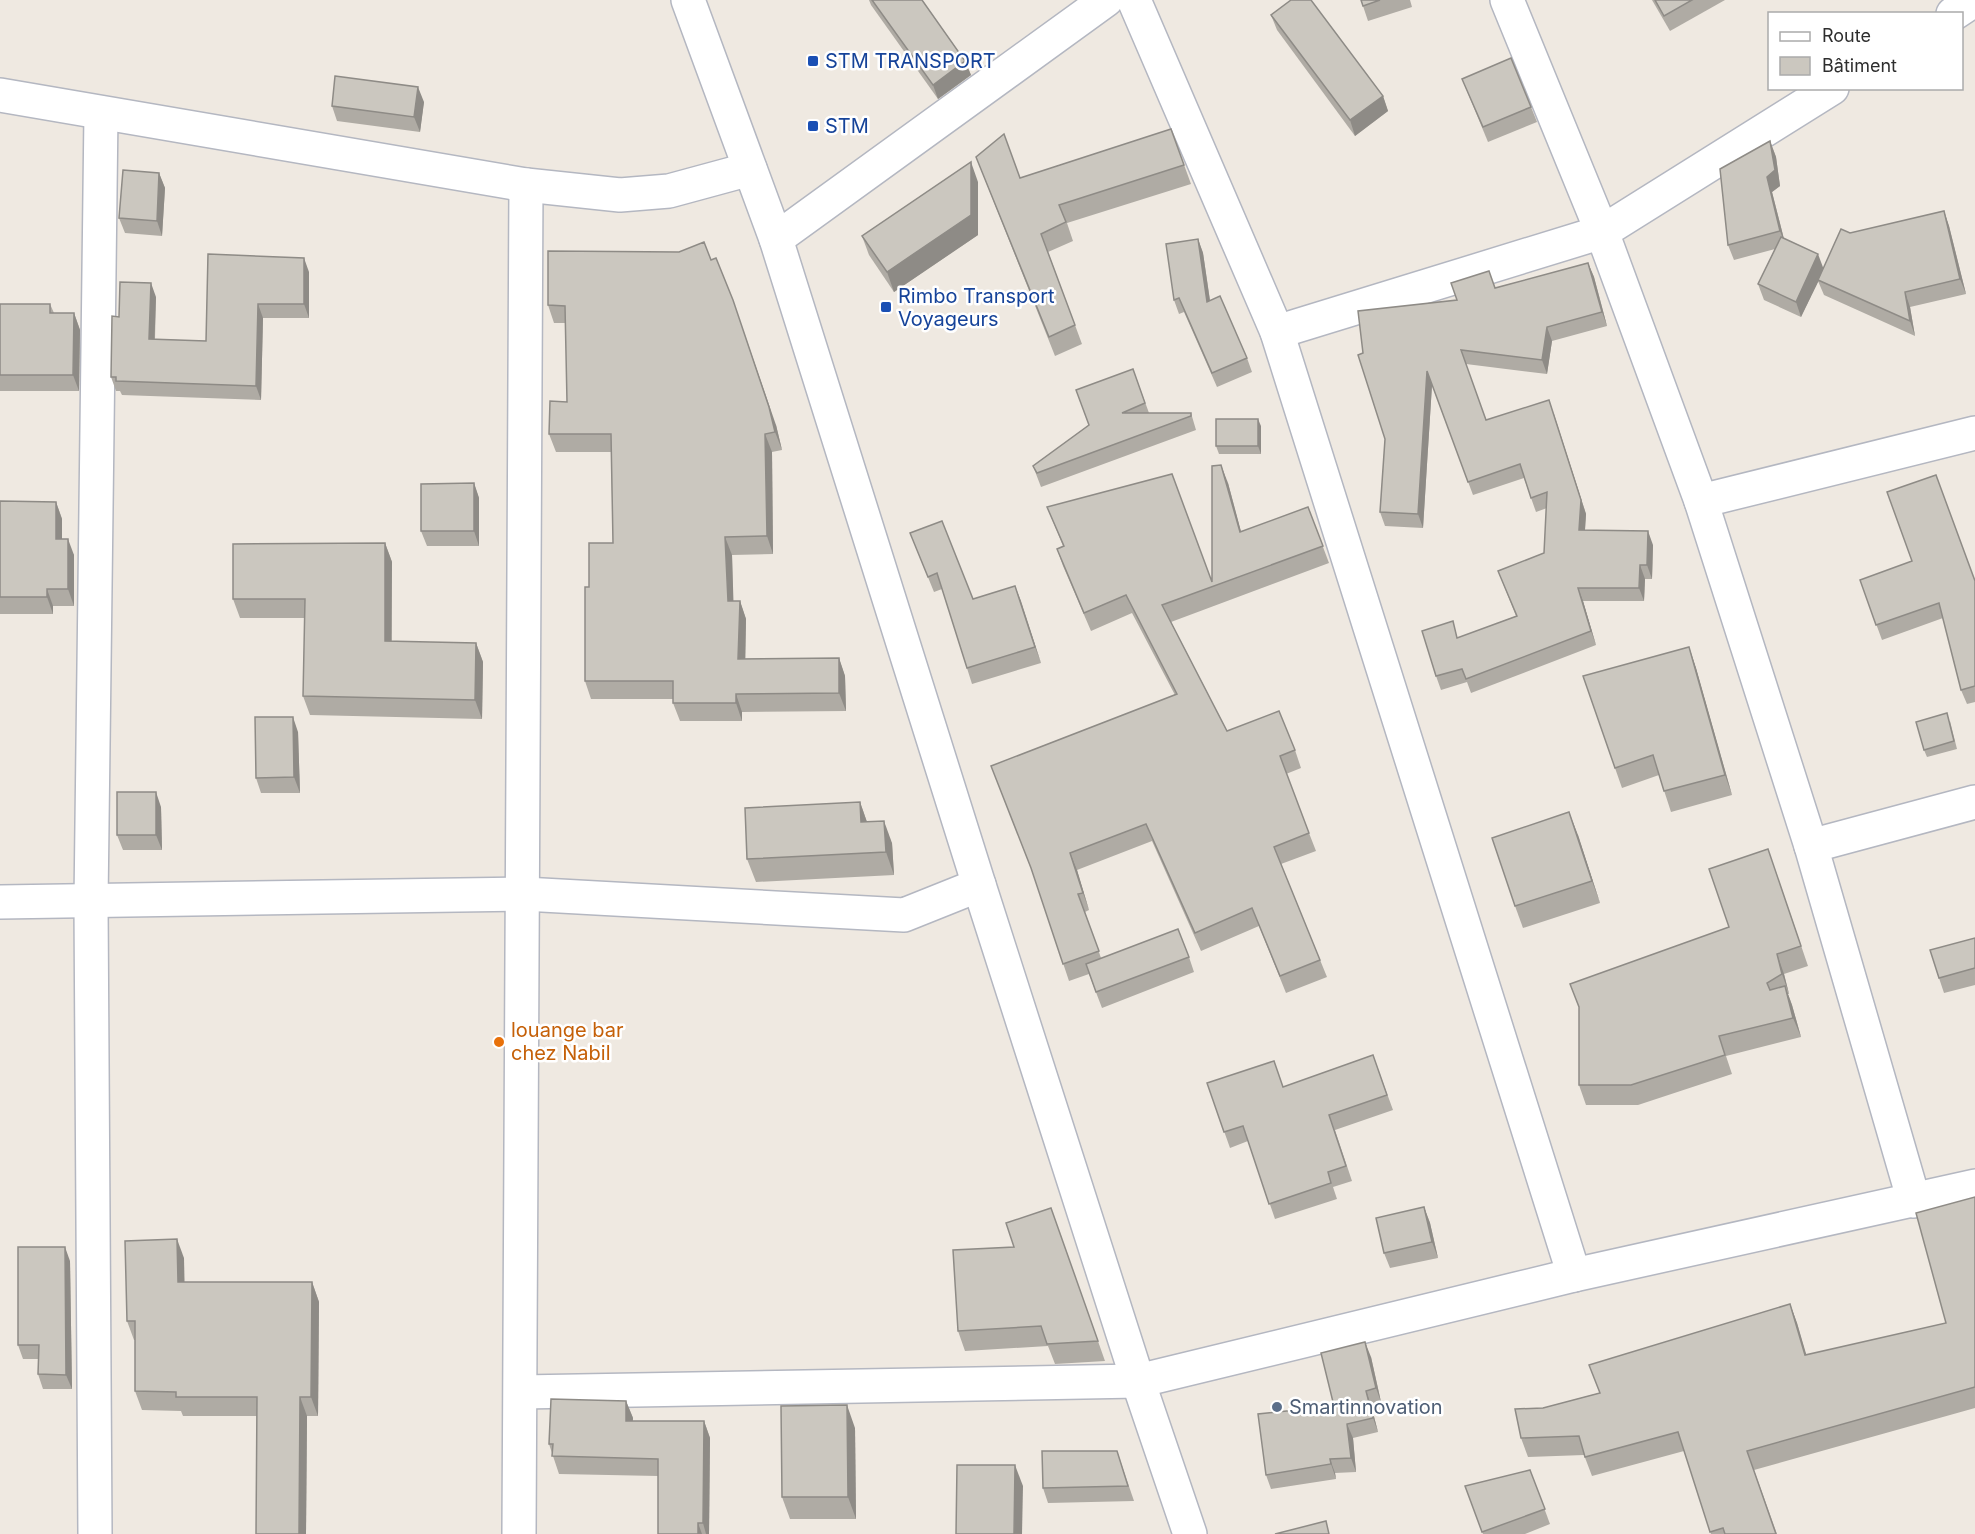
<svg xmlns="http://www.w3.org/2000/svg" width="1975" height="1534" viewBox="0 0 1975 1534" font-family="Inter,sans-serif">
<rect width="100%" height="100%" fill="#efe9e1"/>
<g fill="none" stroke-linecap="round" stroke-linejoin="round">
<g stroke="#b4b7c1" stroke-width="36">
<g id="minor">
<polyline points="688,0 776,239 979,885 1138,1381 1190,1534"/>
<polyline points="1134,0 1277,332 1574,1275"/>
<polyline points="1507,0 1602,232 1701,501 1811,846 1914,1201"/>
<polyline points="1953,14 1974,0"/>
<polyline points="0,95 526,185 620,195 669,191 750,169"/>
<polyline points="776,239 1106,0"/>
<polyline points="1277,332 1602,232 1832,88"/>
<polyline points="1701,501 1975,433"/>
<polyline points="1811,846 1975,802"/>
<polyline points="0,902 524,894 904,915 979,885"/>
<polyline points="521,1392 1138,1381 1574,1275 1975,1186"/>
<polyline points="95,1534 91,903 101,113"/>
<polyline points="519,1534 526,185"/>
</g>
</g>
<use href="#minor" stroke="#fff" stroke-width="33"/>
</g>
<g fill="#afaba4">
<polygon points="869,0 922,0 965,61 971,75 938,99 871,5"/>
<polygon points="1361,0 1410,0 1412,7 1368,21"/>
<polygon points="1652,0 1725,0 1670,31"/>
<polygon points="1271,15 1383,96 1388,111 1355,136 1277,30"/>
<polygon points="1462,79 1531,107 1537,122 1488,142"/>
<polygon points="424,102 420,132 337,121 332,106"/>
<polygon points="1171,129 1191,184 1067,223 1073,241 1048,252 1082,344 1055,356 976,157 1020,178"/>
<polygon points="1770,141 1776,157 1780,186 1772,192 1784,239 1823,269 1850,233 1944,211 1949,226 1966,294 1910,307 1915,336 1824,295 1818,281 1801,317 1764,300 1758,284 1775,249 1734,260 1728,245"/>
<polygon points="159,173 165,188 162,236 125,233 119,218"/>
<polygon points="978,182 978,235 894,292 869,255 862,236"/>
<polygon points="1198,239 1203,253 1210,300 1247,358 1252,372 1217,387 1184,312 1179,314 1174,300"/>
<polygon points="548,251 776,425 782,450 772,452 773,554 732,555 733,601 740,601 746,619 745,659 839,658 845,676 846,711 742,712 742,721 680,721 673,703 673,699 591,699 585,681 589,587 613,543 611,452 556,452 549,434 567,402 566,323 554,323 548,305"/>
<polygon points="208,254 309,272 309,318 263,318 261,400 122,395 120,391 116,391 111,377 119,317 156,297 155,339 206,341"/>
<polygon points="1588,263 1594,277 1607,326 1552,341 1547,374 1466,364 1486,420 1554,414 1586,514 1585,530 1653,545 1652,579 1645,579 1644,601 1583,601 1596,645 1471,693 1467,682 1441,690 1436,676 1459,638 1516,616 1498,571 1544,553 1547,508 1536,512 1524,478 1473,495 1432,385 1423,528 1385,526 1380,512 1385,439 1363,353 1457,300 1495,288"/>
<polygon points="0,304 50,304 54,313 74,313 80,330 79,391 0,391"/>
<polygon points="1133,369 1149,413 1191,413 1196,430 1041,487 1033,466 1089,425"/>
<polygon points="1261,426 1261,454 1219,454 1216,446"/>
<polygon points="474,483 479,498 479,546 427,546 421,531"/>
<polygon points="1228,483 1241,532 1308,507 1329,563 1171,622 1227,731 1295,750 1301,768 1286,774 1316,851 1281,864 1327,977 1286,993 1259,926 1201,951 1152,841 1077,870 1089,910 1085,912 1101,958 1189,957 1194,972 1102,1008 1089,974 1069,981 1034,876 991,766 1175,695 1132,613 1091,631 1063,566 1057,549 1063,546 1047,507 1212,582"/>
<polygon points="0,501 56,502 62,519 62,539 74,555 74,606 53,606 53,614 0,614"/>
<polygon points="910,533 973,599 1015,586 1041,663 972,684 942,589 934,592"/>
<polygon points="385,543 392,562 392,642 476,643 483,662 482,719 310,715 303,696 305,618 240,618 233,599"/>
<polygon points="1860,580 1975,581 1975,702 1967,704 1961,690 1943,618 1882,640"/>
<polygon points="1689,647 1696,668 1732,795 1671,812 1659,775 1622,788 1615,768"/>
<polygon points="1950,721 1957,749 1927,757 1924,750"/>
<polygon points="298,732 300,793 261,793 256,778"/>
<polygon points="860,802 867,822 892,843 894,875 756,882 747,859"/>
<polygon points="161,807 162,850 123,850 117,835"/>
<polygon points="1578,835 1600,903 1523,928 1515,906"/>
<polygon points="1775,869 1808,966 1784,974 1789,994 1788,994 1792,1005 1801,1037 1726,1056 1732,1074 1638,1105 1586,1105 1579,1085 1729,927"/>
<polygon points="1975,938 1975,985 1944,993 1939,978"/>
<polygon points="1373,1055 1393,1110 1335,1130 1352,1181 1333,1187 1337,1199 1275,1219 1248,1141 1230,1148 1207,1083 1283,1087"/>
<polygon points="1975,1197 1975,1408 1754,1470 1777,1534 1711,1534 1684,1451 1592,1476 1584,1455 1528,1457 1521,1438 1543,1408 1599,1393 1790,1304 1797,1323 1806,1355 1946,1323"/>
<polygon points="1424,1207 1430,1223 1438,1258 1390,1268 1384,1253"/>
<polygon points="1051,1208 1105,1361 1055,1364 1048,1346 965,1351 958,1331 1014,1247"/>
<polygon points="184,1258 184,1282 312,1282 319,1302 318,1416 307,1416 306,1534 256,1534 257,1416 183,1416 181,1411 142,1410 135,1391 135,1340 134,1340 127,1321"/>
<polygon points="70,1261 72,1389 43,1389 38,1374 39,1359 23,1359 18,1345"/>
<polygon points="1371,1357 1381,1402 1371,1405 1378,1432 1353,1438 1356,1472 1335,1473 1336,1479 1271,1489 1266,1475 1334,1406"/>
<polygon points="626,1401 633,1418 632,1421 704,1421 710,1438 709,1534 658,1534 658,1476 559,1474 549,1444"/>
<polygon points="855,1428 856,1519 790,1519 782,1497"/>
<polygon points="1117,1451 1134,1501 1048,1503 1043,1488"/>
<polygon points="1530,1470 1550,1524 1525,1534 1483,1534 1465,1486"/>
</g>
<g fill="#8e8b86">
<polygon points="965,61 971,75 938,99 933,85"/>
<polygon points="418,87 424,102 420,132 414,117"/>
<polygon points="1383,96 1388,111 1355,136 1350,120"/>
<polygon points="1770,141 1776,157 1780,186 1772,192 1786,247 1780,231 1767,177"/>
<polygon points="971,162 978,182 978,235 894,292 887,272"/>
<polygon points="159,173 165,188 162,236 157,221"/>
<polygon points="1944,211 1949,226 1966,294 1960,279"/>
<polygon points="1198,239 1203,253 1212,315 1207,302"/>
<polygon points="1818,254 1824,270 1801,317 1796,302"/>
<polygon points="304,258 309,272 309,318 304,304"/>
<polygon points="1588,263 1594,277 1607,326 1602,312"/>
<polygon points="151,283 156,297 154,353 149,339"/>
<polygon points="1905,292 1910,307 1915,336 1910,321"/>
<polygon points="258,304 263,318 261,400 256,386"/>
<polygon points="74,313 80,330 79,391 73,375"/>
<polygon points="739,318 776,425 782,450 775,432"/>
<polygon points="1547,327 1552,341 1547,374 1542,360"/>
<polygon points="1427,371 1432,385 1423,528 1418,514"/>
<polygon points="1549,400 1586,514 1584,544 1579,530"/>
<polygon points="1258,419 1261,426 1261,454 1258,446"/>
<polygon points="765,434 772,452 773,554 767,536"/>
<polygon points="1221,465 1228,483 1246,550 1240,532"/>
<polygon points="474,483 479,498 479,546 474,531"/>
<polygon points="56,502 62,519 62,555 56,539"/>
<polygon points="1648,531 1653,545 1652,579 1647,565"/>
<polygon points="725,537 732,555 734,619 728,601"/>
<polygon points="68,539 74,555 74,606 68,589"/>
<polygon points="385,543 392,562 391,661 385,641"/>
<polygon points="1640,565 1645,579 1644,601 1639,588"/>
<polygon points="1015,586 1021,601 1041,663 1035,647"/>
<polygon points="1578,588 1583,601 1596,645 1591,631"/>
<polygon points="47,589 53,606 53,614 47,597"/>
<polygon points="740,601 746,619 745,677 738,659"/>
<polygon points="476,643 483,662 482,719 475,700"/>
<polygon points="1689,647 1696,668 1732,795 1725,775"/>
<polygon points="839,658 845,676 846,711 839,693"/>
<polygon points="736,694 742,712 742,721 736,703"/>
<polygon points="293,717 298,732 300,793 294,777"/>
<polygon points="156,792 161,807 162,850 156,835"/>
<polygon points="860,802 868,825 861,822"/>
<polygon points="1569,812 1578,835 1600,903 1592,881"/>
<polygon points="884,821 892,843 894,875 886,852"/>
<polygon points="1070,853 1077,870 1089,910 1083,893"/>
<polygon points="1777,954 1784,974 1789,994 1782,974"/>
<polygon points="1785,986 1792,1005 1801,1037 1793,1018"/>
<polygon points="1424,1207 1430,1223 1438,1258 1432,1242"/>
<polygon points="177,1239 184,1258 185,1302 178,1282"/>
<polygon points="65,1247 70,1261 72,1389 66,1375"/>
<polygon points="312,1282 319,1302 318,1416 311,1397"/>
<polygon points="1790,1304 1797,1323 1812,1374 1805,1355"/>
<polygon points="1365,1342 1371,1357 1381,1402 1376,1388"/>
<polygon points="1366,1391 1371,1405 1378,1432 1373,1418"/>
<polygon points="300,1397 307,1416 306,1534 299,1534"/>
<polygon points="626,1401 633,1418 632,1438 626,1421"/>
<polygon points="847,1405 855,1428 856,1519 848,1497"/>
<polygon points="704,1421 710,1438 709,1534 706,1534 703,1523"/>
<polygon points="1347,1424 1353,1438 1356,1472 1351,1458"/>
<polygon points="1330,1459 1335,1473 1336,1479 1331,1464"/>
<polygon points="1015,1465 1023,1486 1022,1534 1014,1534"/>
<polygon points="698,1523 702,1534 698,1534"/>
</g>
<g fill="#cbc7bf" stroke="#8e8b86" stroke-width="1.5">
<polygon points="872,0 922,0 965,61 933,85"/>
<polygon points="1291,0 1311,0 1383,96 1350,120 1271,15"/>
<polygon points="1361,0 1380,0 1363,6"/>
<polygon points="1655,0 1692,0 1664,16"/>
<polygon points="1511,58 1531,107 1483,127 1462,79"/>
<polygon points="335,76 418,87 414,117 332,106"/>
<polygon points="1171,129 1184,165 1059,205 1066,222 1041,234 1075,325 1049,337 976,157 1004,134 1020,178"/>
<polygon points="1770,141 1775,170 1767,177 1780,231 1728,245 1720,169"/>
<polygon points="971,162 971,215 887,272 862,236"/>
<polygon points="123,170 159,173 157,221 119,218"/>
<polygon points="1944,211 1960,279 1905,292 1910,321 1818,280 1841,229 1850,233"/>
<polygon points="1781,237 1818,254 1796,302 1758,284"/>
<polygon points="1198,239 1207,302 1220,296 1247,358 1212,373 1179,298 1174,300 1166,244"/>
<polygon points="704,242 711,260 716,258 733,300 769,407 775,432 765,434 767,536 725,537 728,601 740,601 738,659 839,658 839,693 736,694 736,703 673,703 673,681 585,681 585,587 589,587 589,543 613,543 611,434 549,434 550,401 567,402 565,306 548,305 548,251 679,252"/>
<polygon points="208,254 304,258 304,304 258,304 256,386 116,381 116,377 111,377 112,316 119,317 120,282 151,283 149,339 206,341"/>
<polygon points="1588,263 1602,312 1547,327 1542,360 1461,350 1486,420 1549,400 1581,500 1579,530 1648,531 1647,565 1640,565 1639,588 1578,588 1591,631 1466,679 1462,669 1436,676 1422,631 1453,621 1457,638 1517,616 1498,571 1544,553 1547,492 1531,498 1520,464 1468,482 1427,371 1418,514 1380,512 1385,439 1358,355 1363,353 1358,311 1457,300 1451,283 1489,271 1495,288"/>
<polygon points="0,304 50,304 50,313 74,313 73,375 0,375"/>
<polygon points="1133,369 1145,403 1122,413 1191,413 1191,416 1037,473 1033,466 1089,425 1076,390"/>
<rect x="1216" y="419" width="42" height="27"/>
<polygon points="1221,465 1240,532 1308,507 1323,546 1162,605 1227,731 1279,711 1295,750 1280,756 1309,833 1274,847 1320,960 1280,976 1252,908 1195,933 1146,824 1070,853 1083,893 1078,894 1099,951 1063,964 1031,868 991,766 1177,694 1126,595 1084,613 1057,549 1064,546 1047,507 1172,474 1212,582 1212,466"/>
<polygon points="1936,475 1975,581 1975,686 1961,690 1939,603 1876,625 1860,580 1912,561 1887,492"/>
<polygon points="474,483 474,531 421,531 421,484"/>
<polygon points="0,501 56,502 56,539 68,539 68,589 47,589 47,597 0,597"/>
<polygon points="942,521 973,599 1015,586 1035,647 967,668 937,573 928,577 910,533"/>
<polygon points="385,543 385,641 476,643 475,700 303,696 305,599 233,599 233,544"/>
<polygon points="1689,647 1725,775 1664,791 1653,755 1615,768 1583,676"/>
<polygon points="1947,713 1954,741 1924,750 1916,722"/>
<polygon points="255,717 293,717 294,777 256,778"/>
<rect x="117" y="792" width="39" height="43"/>
<polygon points="860,802 861,822 884,821 886,852 747,859 745,808"/>
<polygon points="1569,812 1592,881 1515,906 1492,838"/>
<polygon points="1768,849 1801,946 1777,954 1782,974 1767,983 1770,990 1785,986 1793,1018 1719,1036 1725,1055 1631,1085 1579,1085 1579,1007 1570,984 1729,927 1709,869"/>
<polygon points="1178,929 1189,957 1096,992 1086,964"/>
<polygon points="1975,938 1975,968 1939,978 1930,950"/>
<polygon points="1373,1055 1387,1095 1329,1115 1346,1166 1328,1172 1331,1183 1269,1204 1243,1126 1224,1132 1207,1083 1274,1061 1283,1087"/>
<polygon points="1975,1197 1975,1387 1747,1451 1776,1534 1725,1534 1723,1528 1710,1532 1678,1432 1585,1457 1579,1436 1521,1438 1515,1409 1543,1408 1600,1393 1589,1365 1790,1304 1805,1355 1946,1323 1916,1213"/>
<polygon points="1424,1207 1432,1242 1384,1253 1376,1218"/>
<polygon points="1051,1208 1098,1341 1047,1344 1041,1326 958,1331 953,1250 1014,1247 1006,1223"/>
<polygon points="177,1239 178,1282 312,1282 311,1397 300,1397 299,1534 256,1534 257,1397 176,1397 176,1392 135,1391 135,1321 127,1321 125,1241"/>
<polygon points="18,1247 65,1247 66,1375 38,1374 39,1345 18,1345"/>
<polygon points="1365,1342 1376,1388 1366,1391 1373,1418 1347,1424 1351,1458 1330,1459 1331,1464 1266,1475 1258,1414 1334,1406 1321,1353"/>
<polygon points="551,1399 626,1401 626,1421 704,1421 703,1523 698,1523 698,1534 658,1534 658,1459 552,1456 553,1444 549,1444"/>
<polygon points="847,1405 848,1497 782,1497 781,1406"/>
<polygon points="1042,1451 1117,1451 1128,1486 1043,1488"/>
<polygon points="957,1465 1015,1465 1014,1534 956,1534"/>
<polygon points="1530,1470 1545,1509 1482,1532 1465,1486"/>
<polygon points="1326,1521 1329,1534 1275,1534"/>
</g>
<g fill="#1a4fb4" stroke="#fff" stroke-width="2">
<rect x="807" y="55" width="12" height="12" rx="3"/>
<rect x="807" y="120" width="12" height="12" rx="3"/>
<rect x="880" y="301" width="12" height="12" rx="3"/>
</g>
<circle fill="#e8710a" stroke="#fff" stroke-width="2" cx="499" cy="1042" r="6"/>
<circle fill="#5c6f8a" stroke="#fff" stroke-width="2" cx="1277" cy="1407" r="6"/>
<g text-anchor="middle" stroke-width="5" stroke-linejoin="round" paint-order="stroke">
<g font-size="20" fill="#164399" stroke="#fff" text-anchor="start">
<text x="825" y="68">STM TRANSPORT</text>
<text x="825" y="133">STM</text>
<text x="898" y="303">Rimbo Transport<tspan x="898" dy="23">Voyageurs</tspan></text>
</g>
<g font-size="20" fill="#c56008" stroke="#fff" text-anchor="start">
<text x="511" y="1037">louange bar<tspan x="511" dy="23">chez Nabil</tspan></text>
</g>
<g font-size="20" fill="#4e5e75" stroke="#fff" text-anchor="start">
<text x="1289" y="1414">Smartinnovation</text>
</g>
</g>
<rect x="1768" y="12" width="195" height="78" fill="#ffffff" stroke="#ababab" stroke-width="1.5"/>
<rect x="1780" y="32" width="30" height="9" fill="#ffffff" stroke="#ababab" stroke-width="1.5"/>
<text x="1822" y="42" font-size="18" fill="#2e2e2e">Route</text>
<rect x="1780" y="57" width="30" height="18" fill="#cbc7bf" stroke="#ababab" stroke-width="1.5"/>
<text x="1822" y="72" font-size="18" fill="#2e2e2e">Bâtiment</text>
</svg>
